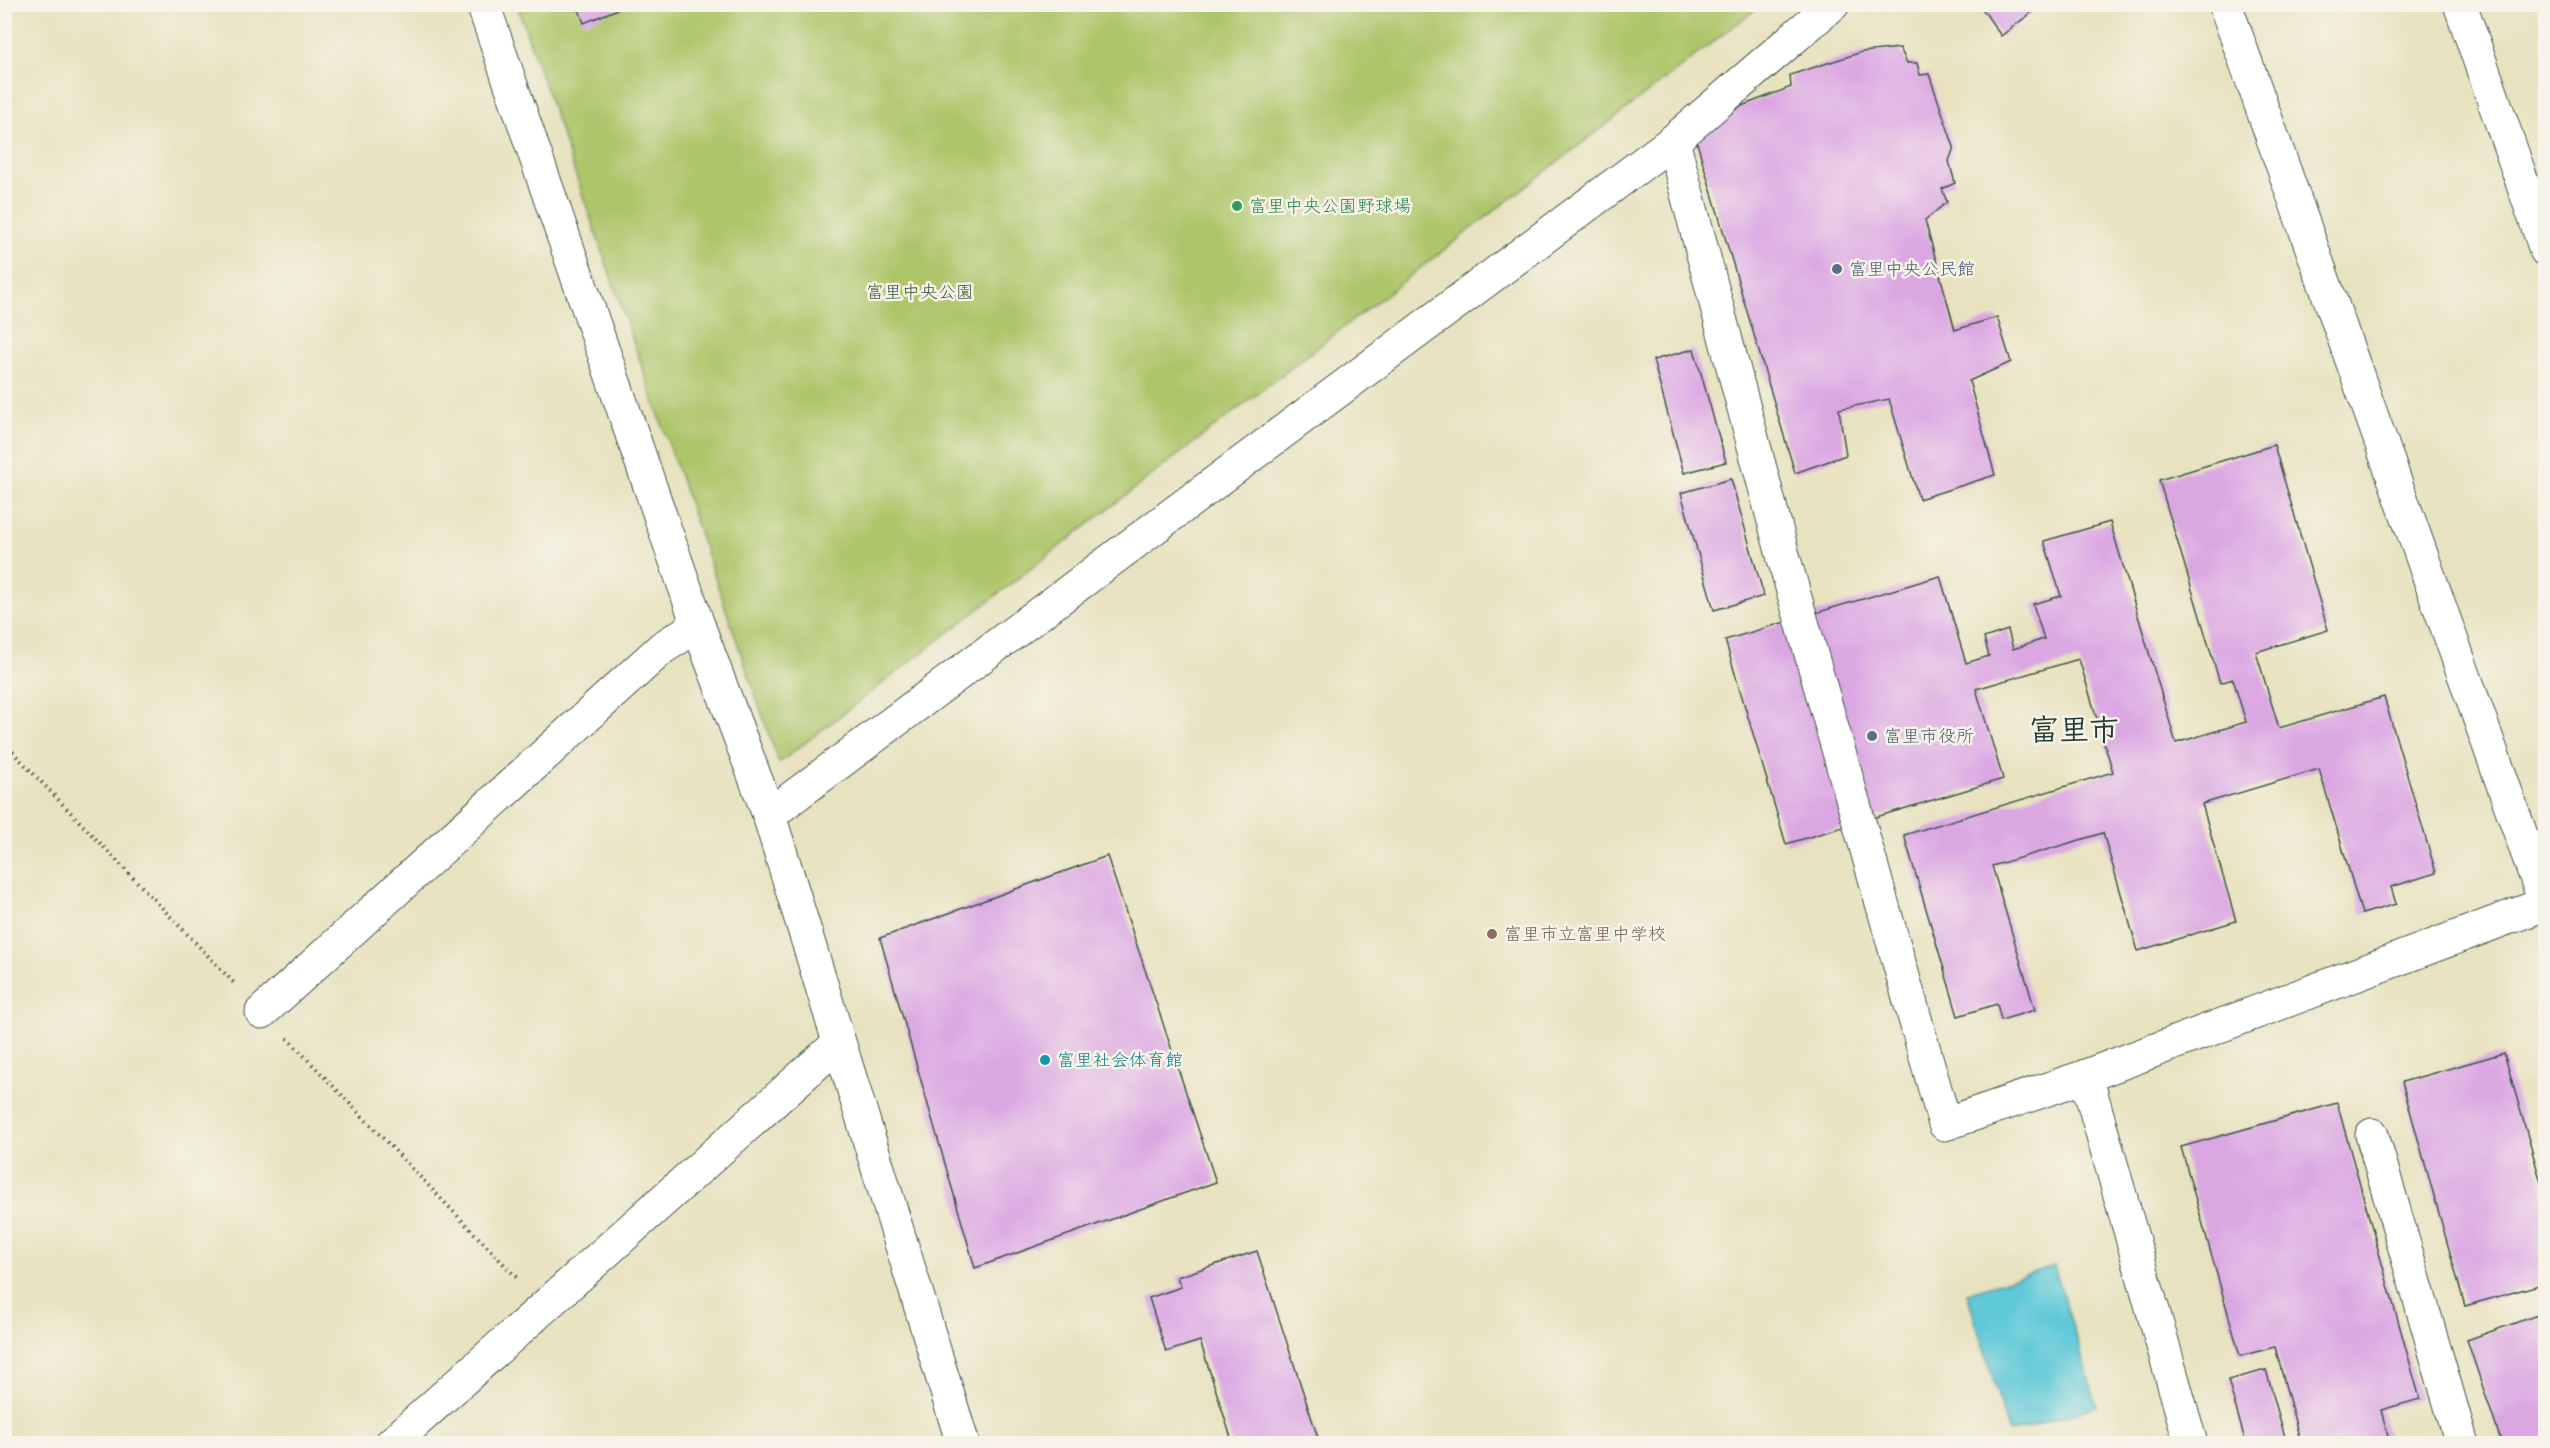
<svg xmlns="http://www.w3.org/2000/svg" width="2550" height="1448" viewBox="0 0 2550 1448" font-family="Kalam,'Klee One',sans-serif">
<rect width="100%" height="100%" fill="#f7f3e8"/>
<filter id="ink" filterUnits="userSpaceOnUse"><feTurbulence type="fractalNoise" baseFrequency=".0167" numOctaves="2"/><feDisplacementMap in="SourceGraphic" scale="12" xChannelSelector="R" yChannelSelector="G"/><feConvolveMatrix kernelMatrix="1 2 1 2 8 2 1 2 1" color-interpolation-filters="sRGB"/></filter>
<filter id="wash" filterUnits="userSpaceOnUse"><feTurbulence type="fractalNoise" baseFrequency=".008" numOctaves="4" result="noise"/><feDisplacementMap in="SourceGraphic" scale="24" xChannelSelector="R" yChannelSelector="G"/><feGaussianBlur stdDeviation="1.35" result="paint"/><feColorMatrix in="noise" values="0 0 0 0 0 0 0 0 0 0 0 0 0 0 0 0 0 1.4 0 .05"/><feComposite in="paint" operator="in"/></filter>
<g filter="url(#wash)">
<rect width="100%" height="100%" fill="#e8e2c0"/>
<polygon fill="#aec66b" stroke="#668250" stroke-width="1.5" points="517,5 1761,5 779,763"/>
<polygon fill="#5ec9d8" stroke="#3e8386" stroke-width="1.5" points="2054,1266 2097,1406 2009,1433 1967,1293"/>
<g id="blocks">
<g fill="#dba7e3">
<polygon points="577,4 617,4 618,9 584,23"/>
<polygon points="1979,4 2043,4 2001,36"/>
<polygon points="1900,48 1907,63 1917,63 1920,75 1929,74 1954,147 1949,161 1955,183 1942,189 1947,202 1925,220 1955,330 1997,317 2011,362 1969,381 1995,475 1919,499 1889,399 1839,409 1846,455 1795,473 1695,136 1739,107 1791,87 1790,75 1862,52"/>
<polygon points="1694,349 1726,462 1684,473 1653,360"/>
<polygon points="2274,445 2328,630 2256,652 2279,728 2384,697 2436,873 2391,887 2396,904 2362,914 2319,769 2202,804 2236,921 2138,951 2103,833 1992,866 2035,1010 2001,1020 1997,1004 1958,1016 1904,835 2113,772 2079,659 1976,689 2003,779 1786,844 1725,640 1940,576 1966,663 1989,656 1984,638 2008,630 2013,649 2044,639 2033,604 2061,596 2044,541 2110,522 2176,743 2246,722 2233,679 2220,683 2159,480"/>
<polygon points="1731,479 1764,596 1714,610 1681,493"/>
<polygon points="1107,856 1216,1182 975,1268 880,938"/>
<polygon points="2504,1053 2546,1200 2546,1283 2465,1306 2402,1082"/>
<polygon points="2337,1103 2420,1399 2381,1410 2390,1444 2301,1444 2275,1347 2240,1356 2181,1147"/>
<polygon points="1257,1251 1320,1444 1233,1444 1200,1341 1166,1352 1149,1298 1181,1287 1177,1277"/>
<polygon points="2546,1312 2546,1444 2502,1444 2467,1340"/>
<polygon points="2266,1370 2287,1444 2246,1444 2228,1380"/>
</g>
</g>
</g>
<g filter="url(#ink)">
<use href="#blocks" fill-opacity="0" stroke="#3d5649" stroke-width="1.5"/>
<g fill="none" stroke-linecap="round" stroke-linejoin="round">
<g stroke="#3d5649" stroke-width="35">
<g id="minor">
<polyline points="483,4 698,625 769,815 963,1444"/>
<polyline points="2225,4 2546,905"/>
<polyline points="2460,4 2546,250"/>
<polyline points="1673,141 1784,559 1945,1124 2086,1076 2191,1444"/>
<polyline points="769,815 1673,141 1833,4"/>
<polyline points="262,1012 662,648 698,625"/>
<polyline points="2086,1076 2545,904"/>
<polyline points="2372,1135 2462,1444"/>
<polyline points="391,1444 839,1043"/>
</g>
</g>
<g stroke="#3d5649" stroke-width="4" stroke-dasharray="1.5 4.5" stroke-linecap="butt">
<polyline points="4,743 236,985"/>
<polyline points="287,1038 518,1279"/>
</g>
<use href="#minor" stroke="#fff" stroke-width="33"/>
</g>
</g>
<circle fill="#2e9e5b" stroke="#f7f3e8" stroke-width="2" cx="1237" cy="206" r="6"/>
<g fill="#5c6f8a" stroke="#f7f3e8" stroke-width="2">
<circle cx="1837" cy="269" r="6"/>
<circle cx="1872" cy="736" r="6"/>
</g>
<circle fill="#8d6e63" stroke="#f7f3e8" stroke-width="2" cx="1492" cy="934" r="6"/>
<circle fill="#0f9aa8" stroke="#f7f3e8" stroke-width="2" cx="1045" cy="1060" r="6"/>
<g text-anchor="middle" stroke-width="5" stroke-linejoin="round" paint-order="stroke">
<g font-size="18" fill="#27864d" stroke="#f7f3e8" text-anchor="start">
<text x="1249" y="212">富里中央公園野球場</text>
</g>
<g font-size="18" fill="#4e5e75" stroke="#f7f3e8" text-anchor="start">
<text x="1849" y="275">富里中央公民館</text>
<text x="1884" y="742">富里市役所</text>
</g>
<g font-size="18" fill="#3c583f" stroke="#f7f3e8">
<text x="920" y="298">富里中央公園</text>
</g>
<g font-size="18" fill="#785e54" stroke="#f7f3e8" text-anchor="start">
<text x="1504" y="940">富里市立富里中学校</text>
</g>
<g font-size="18" fill="#0d838f" stroke="#f7f3e8" text-anchor="start">
<text x="1057" y="1066">富里社会体育館</text>
</g>
<g font-size="30" font-weight="bold" fill="#1f3d34" stroke="#f7f3e8">
<text x="2074" y="740">富里市</text>
</g>
</g>
<rect width="2550" height="1448" fill="none" stroke="#f7f3e8" stroke-width="24"/>
</svg>
